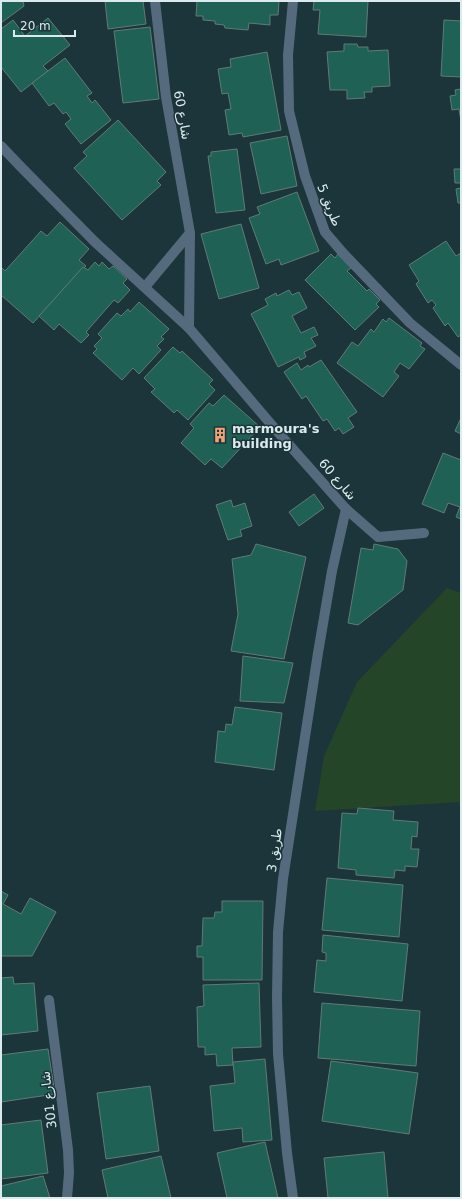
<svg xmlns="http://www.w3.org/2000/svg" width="462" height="1199" viewBox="0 0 462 1199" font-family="'DejaVu Sans',Cairo,sans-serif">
<rect width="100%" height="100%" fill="#1b353a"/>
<polygon fill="#244528" points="447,588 461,593 461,812 459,802 315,811 324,756 357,682"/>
<g fill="#206155" stroke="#607b74">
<polygon points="1,1 23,1 24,6 1,23"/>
<polygon points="105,1 143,1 146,24 108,29"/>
<polygon points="197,1 279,1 278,15 270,15 270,25 249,23 248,30 225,28 224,25 215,24 215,21 203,20 203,16 196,16"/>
<polygon points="314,1 368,1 366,37 318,34 320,10 313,10"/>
<polygon points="48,18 70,45 43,66 48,71 21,92 1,67 1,29 13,20 25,36"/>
<polygon points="444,20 461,21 461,77 441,76"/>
<polygon points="150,27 159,99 123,103 114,31"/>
<polygon points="344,44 357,44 358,47 368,47 368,51 388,50 390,86 372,87 372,92 364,92 365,98 347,99 347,90 330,90 327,52 344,51"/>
<polygon points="267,52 281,130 243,137 242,133 229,135 225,110 231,109 228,93 222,94 218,69 231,67 230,59"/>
<polygon points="65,58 92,93 87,96 92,103 95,100 111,120 81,144 65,124 71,119 66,112 63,114 54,103 49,106 32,83"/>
<polygon points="461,89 461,121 459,109 452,110 450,96 456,95 455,90"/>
<polygon points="118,120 166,172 157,181 161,185 122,220 74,168 87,156 83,152"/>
<polygon points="287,136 297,186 261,194 250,143"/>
<polygon points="237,149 245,210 216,213 208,156 211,156 211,152"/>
<polygon points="454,169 461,169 461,183 455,183"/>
<polygon points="461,188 461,203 458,203 456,189"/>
<polygon points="297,192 319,251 281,265 279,259 266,264 249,218 260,214 257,207"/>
<polygon points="60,222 89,249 79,260 86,266 33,323 1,295 1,267 5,271 41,231 47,236"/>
<polygon points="241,224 259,288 219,299 201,234"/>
<polygon points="446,241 456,256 461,253 461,335 458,337 448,323 445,326 433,308 436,305 432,300 428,303 416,284 419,281 409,265"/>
<polygon points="331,254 335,258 338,254 351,268 347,271 367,291 369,289 380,300 376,304 379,307 355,330 305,280"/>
<polygon points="95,262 99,266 102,262 109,269 113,266 127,279 123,283 130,290 118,303 114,300 86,332 89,335 81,343 59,324 54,330 39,316 83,267 88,270"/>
<polygon points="289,290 292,295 299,292 307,308 292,316 301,333 314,327 318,335 311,338 316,346 304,352 306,357 300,360 299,357 278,367 251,314 268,305 265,299 276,293 277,296"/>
<polygon points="139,302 169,329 161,337 164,339 157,346 161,350 139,374 133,368 122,380 93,353 97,349 94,346 102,338 98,334 117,313 121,316 128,309 130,312"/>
<polygon points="389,318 422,343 420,346 425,349 409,369 400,363 394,372 399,376 383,397 337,363 352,342 358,346 371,329 374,332 383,319 386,322"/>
<polygon points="173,347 180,353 182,351 213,380 209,384 215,390 188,420 177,410 174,413 151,392 155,389 144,378"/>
<polygon points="321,360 357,412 348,418 354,427 343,434 339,428 335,431 327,419 323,421 306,396 302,399 284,372 297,363 301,370 308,365 309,367"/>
<polygon points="224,395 260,427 222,468 211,459 205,465 181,443 194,428 190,424 209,403 213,406"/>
<polygon points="461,418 461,434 455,431"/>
<polygon points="443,453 461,460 461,519 456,517 460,507 448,503 444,513 422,504"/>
<polygon points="314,494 324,508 299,526 289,512"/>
<polygon points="231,500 233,507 245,503 252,526 240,530 242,536 228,540 216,505"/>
<polygon points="256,544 306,557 284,659 231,651 238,614 232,559 251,555"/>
<polygon points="374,544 398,549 407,561 403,590 358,625 348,623 361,548 373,550"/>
<polygon points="243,656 293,663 284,703 240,701"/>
<polygon points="235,707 282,713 274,770 215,762 218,731 225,732 226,724 232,725"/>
<polygon points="358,808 394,811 393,820 418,822 417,837 412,836 411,849 419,849 417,867 405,866 405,871 395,870 394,878 356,875 356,870 338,868 342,813 357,814"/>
<polygon points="327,878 403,885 399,937 322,930"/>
<polygon points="1,891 8,895 3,904 21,914 30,898 56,912 32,956 1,956"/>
<polygon points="222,901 263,901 262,980 203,980 203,957 197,957 197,946 202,946 203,918 214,918 215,912 222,912"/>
<polygon points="323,935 408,944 402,1001 314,992 317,960 326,961 326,953 322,952"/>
<polygon points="13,977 14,984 34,983 38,1031 1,1035 1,978"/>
<polygon points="259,983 261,1047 232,1048 233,1065 217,1066 216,1054 205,1055 205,1047 198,1047 197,1007 204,1006 203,985"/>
<polygon points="322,1003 420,1011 416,1066 318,1058"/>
<polygon points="48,1049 55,1094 1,1102 1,1055"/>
<polygon points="265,1059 272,1140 243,1142 242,1128 214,1131 210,1086 235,1083 233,1062"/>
<polygon points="331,1061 418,1073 409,1134 322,1121"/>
<polygon points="150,1086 159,1151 106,1159 97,1093"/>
<polygon points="41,1120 48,1173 1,1179 1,1125"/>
<polygon points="265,1142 278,1198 227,1198 217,1153"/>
<polygon points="384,1152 388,1198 328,1198 324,1158"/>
<polygon points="161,1156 171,1198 108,1198 102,1170"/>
<polygon points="43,1176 50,1198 1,1198 1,1186"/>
</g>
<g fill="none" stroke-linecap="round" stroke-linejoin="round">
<g stroke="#556b7d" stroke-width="10">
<polyline points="155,1 166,97 190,233 189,328"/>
<polyline points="293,1 288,55 289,111 305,176 325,232 343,253 410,323 461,365"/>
<polyline points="1,146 21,167 95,242 189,328 276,430 346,509 378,537 424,533"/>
<polyline points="145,287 190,233"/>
<polyline points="49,1000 68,1150 69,1173 67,1198"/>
<polyline points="293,1198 287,1153 278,1054 277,997 278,932 283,879 318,653 332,571 346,509"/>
</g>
</g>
<defs>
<g id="building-bare" transform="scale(1.2)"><path d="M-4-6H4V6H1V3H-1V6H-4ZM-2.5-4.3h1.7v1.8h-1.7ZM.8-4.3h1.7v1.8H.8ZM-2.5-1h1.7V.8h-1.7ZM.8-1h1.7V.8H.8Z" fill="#efa376" stroke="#1b353a" stroke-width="2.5" paint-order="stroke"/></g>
</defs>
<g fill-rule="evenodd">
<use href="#building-bare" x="220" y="435"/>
</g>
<g text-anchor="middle" stroke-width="3" stroke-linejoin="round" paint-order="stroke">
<g font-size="13" fill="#dbeaed" stroke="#1b353a">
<text transform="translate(183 115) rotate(80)" y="5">شارع 60</text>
<text transform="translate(330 205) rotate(68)" y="5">طريق 5</text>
<text transform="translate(338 479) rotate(49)" y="5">شارع 60</text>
<text transform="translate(274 850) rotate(-82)" y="5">طريق 3</text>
<text transform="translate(48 1100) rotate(-97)" y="5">شارع 301</text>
</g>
<g font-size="13" font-weight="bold" fill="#dbeaed" stroke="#1b353a" text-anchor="start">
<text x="232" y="433">marmoura's<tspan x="232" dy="15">building</tspan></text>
</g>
</g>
<rect width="462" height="1199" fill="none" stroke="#dbeaed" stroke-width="4"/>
<path d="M14 30v6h61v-6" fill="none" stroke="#dbeaed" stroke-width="2"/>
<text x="20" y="30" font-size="12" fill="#dbeaed" stroke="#1b353a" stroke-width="3" paint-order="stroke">20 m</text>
</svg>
